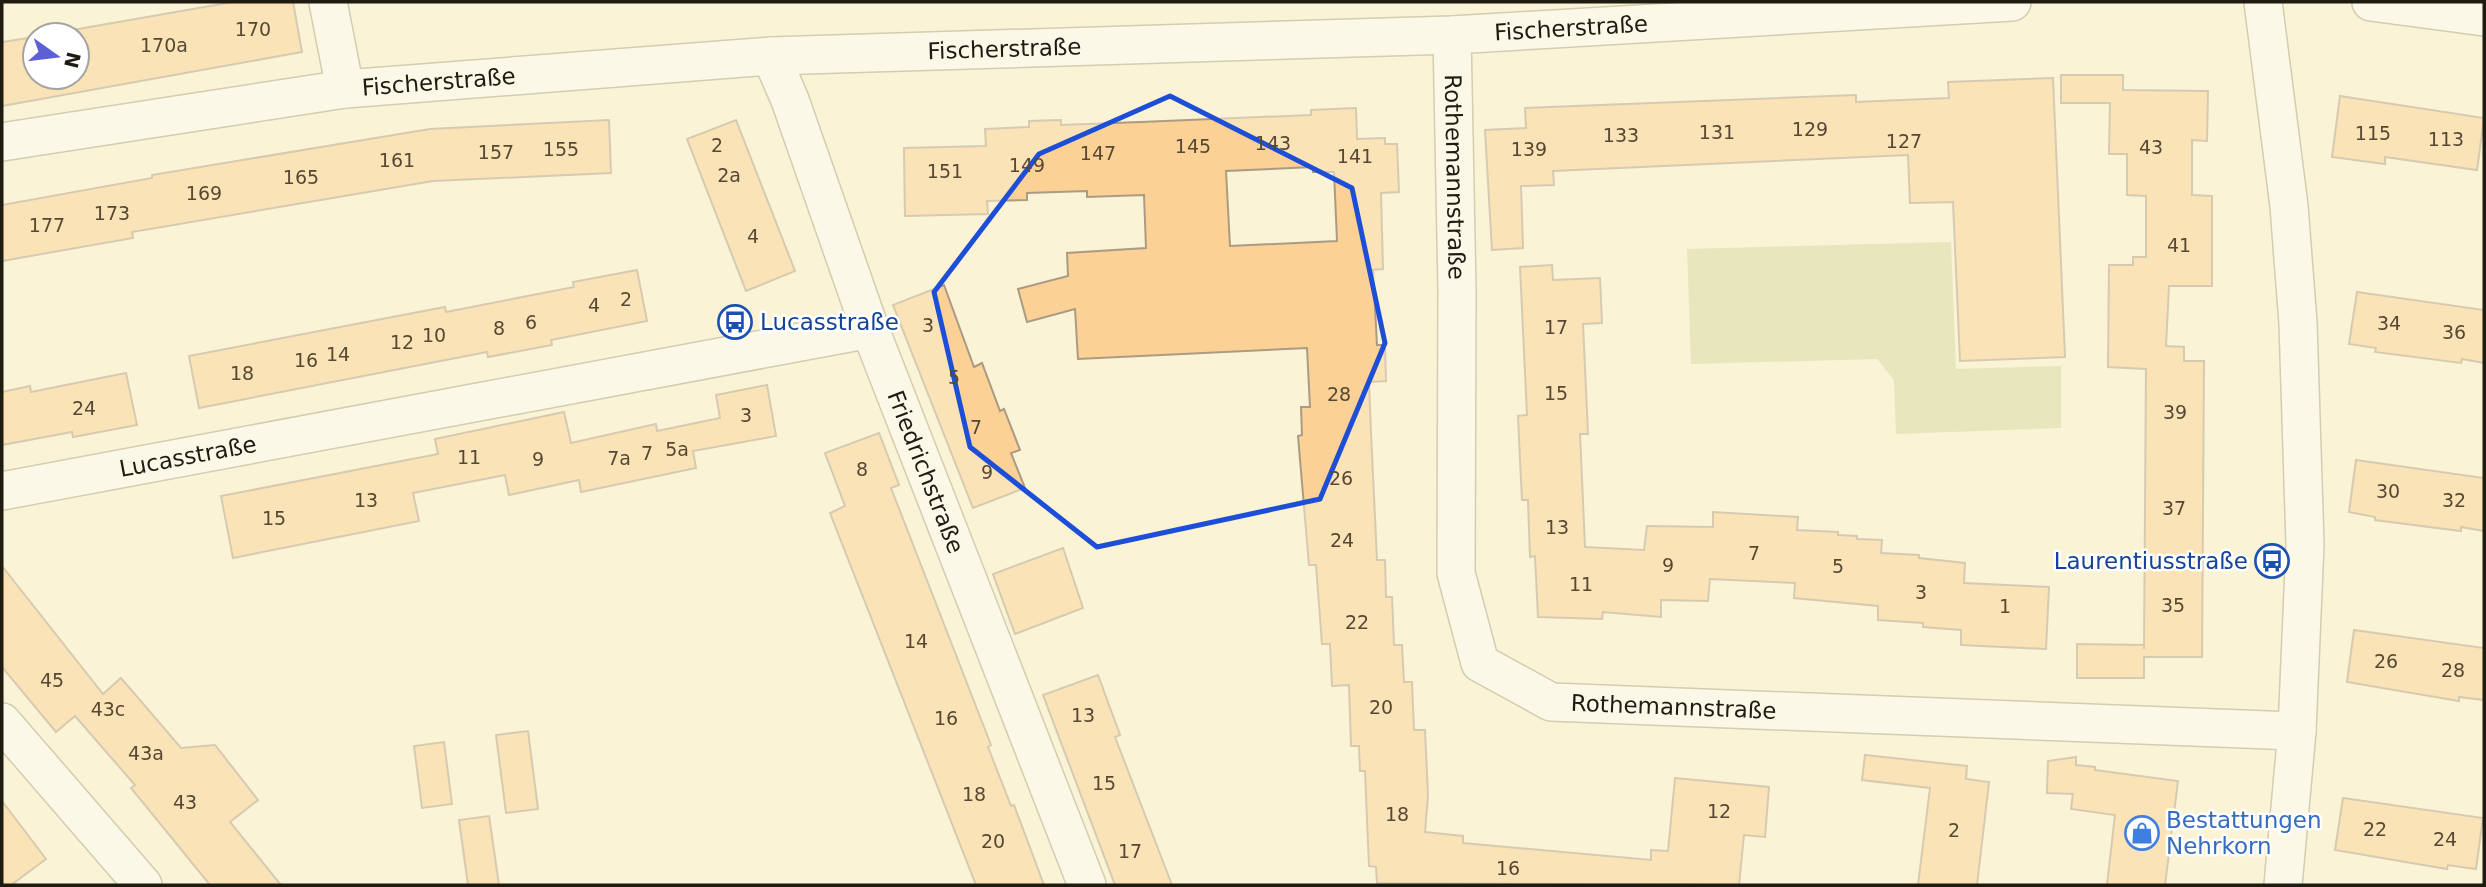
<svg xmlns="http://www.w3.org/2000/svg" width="2486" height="887" viewBox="0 0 2486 887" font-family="'DejaVu Sans',sans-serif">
<rect width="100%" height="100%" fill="#faf3d6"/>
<polygon fill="#d0d8a0" points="1951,242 1956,369 2061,366 2061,428 1896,434 1894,380 1877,359 1691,364 1687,249"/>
<g fill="#fcd196" stroke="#ac9b83" stroke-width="2" fill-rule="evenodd">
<polygon points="233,2 293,2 302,52 2,106 2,42 35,37 35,77 77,77 77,35 44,35"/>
<polygon points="2061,75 2123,75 2123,90 2208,91 2207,141 2192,140 2192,195 2212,196 2212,286 2169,286 2166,346 2184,347 2184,361 2204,361 2202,657 2144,657 2144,678 2077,678 2077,644 2144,645 2144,649 2146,369 2108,367 2109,265 2133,265 2133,257 2146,257 2146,196 2127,195 2127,154 2109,154 2110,103 2061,103"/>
<polygon points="2053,78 2065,357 1960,361 1953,202 1910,203 1908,155 1553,171 1554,185 1521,186 1523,248 1492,250 1485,130 1526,128 1525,108 1856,95 1856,102 1949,98 1948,82"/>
<polygon points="2340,96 2484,118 2477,170 2385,157 2385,164 2332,157"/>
<path d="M1356 108 1357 139 1385 138V144H1397L1399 192 1381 193 1383 269 1373 270 1377 345H1385L1386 381 1369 382 1371 433 1377 560H1385L1386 597H1392L1394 645H1402L1404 682H1412L1414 730H1425L1428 796 1425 832 1463 836V843L1651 860V850L1668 851 1675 778 1769 787 1765 837 1744 835 1739 885 1377 883 1376 867 1369 866 1365 771H1360L1359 746H1351L1349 685 1332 686 1330 644H1322L1316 565H1309L1298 436 1302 435 1301 407H1310L1307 348 1078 359 1075 309 1027 322 1018 289 1068 276 1067 253 1146 248 1144 195 1087 197V191L1027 193V200L987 201 988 214 905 216 904 148 986 146 985 129 1029 127V121L1061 120V125L1141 122 1311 115V110ZM1313 167V172H1334L1337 241 1230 246 1226 171Z"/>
<polygon points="609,120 611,173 433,181 132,232 133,238 2,261 2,205 152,178 152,175 430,129"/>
<polygon points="736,120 795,271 746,291 687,139"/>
<polygon points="1552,265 1553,280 1600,278 1602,323 1583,324 1588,434 1580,434 1585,547 1644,550 1647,526 1713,527 1713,512 1798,517 1797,530 1838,532 1838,535 1857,536 1857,539 1882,540 1881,553 1919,555 1919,558 1965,563 1964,583 2049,587 2046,649 1961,645 1961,630 1923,627 1923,623 1878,620 1878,606 1794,598 1795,583 1710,579 1708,601 1661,600 1661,617 1603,612 1602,619 1538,617 1535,556 1530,557 1528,500 1522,500 1520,460 1518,416 1527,415 1520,267"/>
<polygon points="637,270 647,321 551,340 552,345 488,357 487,352 199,408 189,356 445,307 446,312 574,287 573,282"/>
<polygon points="944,285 974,367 982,363 1000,411 1004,409 1020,450 1011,453 1025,488 973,508 893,305"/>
<polygon points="2357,292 2484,310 2484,363 2462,359 2461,363 2375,352 2376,348 2349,344"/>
<polygon points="126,373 137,425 73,437 72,432 2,445 2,392 30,386 31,392"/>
<polygon points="767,385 776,436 693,451 696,468 581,492 579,480 509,495 505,475 413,493 419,521 233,558 221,496 438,454 435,439 564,412 571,443 656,424 657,431 720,418 716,395"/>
<polygon points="879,433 899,485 891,488 991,745 988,747 1011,806 1014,805 1044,885 976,885 830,513 845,506 825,453"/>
<polygon points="2356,460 2484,478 2484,531 2461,527 2461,531 2375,520 2375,517 2349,512"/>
<polygon points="1063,548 1083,608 1015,634 993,574"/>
<polygon points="2,566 103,694 121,678 181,748 215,745 258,800 230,822 281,885 210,885 131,788 135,785 75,716 56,732 2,667"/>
<polygon points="2354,630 2484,648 2484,700 2459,697 2459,701 2347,682"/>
<polygon points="1098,675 1120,735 1115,737 1172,885 1115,885 1043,695"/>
<polygon points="528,731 538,809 506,813 496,735"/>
<polygon points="444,742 452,804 422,808 414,746"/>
<polygon points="1865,755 1967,766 1966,779 1989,782 1977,885 1918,885 1930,788 1862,780"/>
<polygon points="2076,757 2076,765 2095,767 2095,770 2178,781 2165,885 2107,885 2115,815 2071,809 2073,794 2047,793 2048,761"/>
<polygon points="2343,798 2483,818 2476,869 2448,865 2447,869 2335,850"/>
<polygon points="2,801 46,859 11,885 2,885"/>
<polygon points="489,816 499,885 468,885 459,820"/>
</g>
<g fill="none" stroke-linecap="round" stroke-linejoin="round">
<g stroke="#a69f84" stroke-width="40">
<g id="minor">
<polyline points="328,2 345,89"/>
<polyline points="2263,2 2289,206 2298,323 2305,544 2297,731 2283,885"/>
<polyline points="2371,2 2484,17"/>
<path id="s1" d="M1452 35 1457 290 1456 573 1480 663 1551 702 2297 731"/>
<path id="s2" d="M771 56 790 100 870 329 1087 885"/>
<path id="s3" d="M2 142 345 89 771 56 1452 35 2012 2"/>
<path id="s4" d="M2 491 870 329"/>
<polyline points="2,722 143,885"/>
</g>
</g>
<use href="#minor" stroke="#fff" stroke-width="37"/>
</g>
<path d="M0 0H2486V887H0ZM1170 96 1352 188 1385 343 1320 499 1097 547 970 447 934 292 1039 154Z" fill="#faf3d6" fill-opacity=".55" fill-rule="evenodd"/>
<path fill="none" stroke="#1d4ed8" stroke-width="5" stroke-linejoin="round" d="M1170 96 1352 188 1385 343 1320 499 1097 547 970 447 934 292 1039 154Z"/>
<defs>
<g id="bus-ring" transform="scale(1.75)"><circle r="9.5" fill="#fff" stroke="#1a4fb4" stroke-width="1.5"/><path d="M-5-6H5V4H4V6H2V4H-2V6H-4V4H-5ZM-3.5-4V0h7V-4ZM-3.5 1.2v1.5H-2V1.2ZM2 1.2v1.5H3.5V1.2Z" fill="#1a4fb4"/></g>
<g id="shop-ring" transform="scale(1.75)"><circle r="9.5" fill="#fff" stroke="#3f7fe0" stroke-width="1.5"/><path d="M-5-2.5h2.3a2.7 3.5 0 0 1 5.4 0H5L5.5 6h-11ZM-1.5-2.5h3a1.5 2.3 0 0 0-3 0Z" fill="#3f7fe0"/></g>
</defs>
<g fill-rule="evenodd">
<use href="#bus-ring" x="735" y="322"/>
<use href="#bus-ring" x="2272" y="561"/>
<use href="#shop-ring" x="2142" y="833"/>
</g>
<g text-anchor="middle" stroke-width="5" stroke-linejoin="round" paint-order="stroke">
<g font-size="19" fill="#564832">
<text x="253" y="36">170</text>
<text x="164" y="52">170a</text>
<text x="1810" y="136">129</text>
<text x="1717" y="139">131</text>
<text x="2373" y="140">115</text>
<text x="1621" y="142">133</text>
<text x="2446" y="146">113</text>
<text x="1904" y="148">127</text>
<text x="1273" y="150">143</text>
<text x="717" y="152">2</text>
<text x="1193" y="153">145</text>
<text x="2151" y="154">43</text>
<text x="561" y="156">155</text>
<text x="1529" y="156">139</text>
<text x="496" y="159">157</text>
<text x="1098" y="160">147</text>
<text x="1355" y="163">141</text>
<text x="397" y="167">161</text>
<text x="1027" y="172">149</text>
<text x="945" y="178">151</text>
<text x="729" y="182">2a</text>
<text x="301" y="184">165</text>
<text x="204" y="200">169</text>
<text x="112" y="220">173</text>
<text x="47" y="232">177</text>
<text x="753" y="243">4</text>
<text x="2179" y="252">41</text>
<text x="626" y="306">2</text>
<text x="594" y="312">4</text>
<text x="531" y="329">6</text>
<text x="2389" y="330">34</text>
<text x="928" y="332">3</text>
<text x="1556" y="334">17</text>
<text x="499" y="335">8</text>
<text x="2454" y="339">36</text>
<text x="434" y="342">10</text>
<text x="402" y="349">12</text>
<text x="338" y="361">14</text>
<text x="306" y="367">16</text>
<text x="242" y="380">18</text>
<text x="954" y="384">5</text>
<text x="1556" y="400">15</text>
<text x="1339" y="401">28</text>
<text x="84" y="415">24</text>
<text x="2175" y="419">39</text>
<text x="746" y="422">3</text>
<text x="976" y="434">7</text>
<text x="677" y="456">5a</text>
<text x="647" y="460">7</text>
<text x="469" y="464">11</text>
<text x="619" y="465">7a</text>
<text x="538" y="466">9</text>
<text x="862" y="476">8</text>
<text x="987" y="479">9</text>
<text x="1341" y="485">26</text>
<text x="2388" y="498">30</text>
<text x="366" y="507">13</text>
<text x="2454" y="507">32</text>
<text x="2174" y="515">37</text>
<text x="274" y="525">15</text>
<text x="1557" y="534">13</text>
<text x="1342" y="547">24</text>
<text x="1754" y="560">7</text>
<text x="1668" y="572">9</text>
<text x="1838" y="573">5</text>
<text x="1581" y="591">11</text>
<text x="1921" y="599">3</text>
<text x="2173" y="612">35</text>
<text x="2005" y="613">1</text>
<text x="1357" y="629">22</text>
<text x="916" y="648">14</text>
<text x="2386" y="668">26</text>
<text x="2453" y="677">28</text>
<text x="52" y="687">45</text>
<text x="1381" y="714">20</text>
<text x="108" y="716">43c</text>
<text x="1083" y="722">13</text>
<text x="946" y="725">16</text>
<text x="146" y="760">43a</text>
<text x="1104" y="790">15</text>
<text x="974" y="801">18</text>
<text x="185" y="809">43</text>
<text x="1719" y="818">12</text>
<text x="1397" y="821">18</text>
<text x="2375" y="836">22</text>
<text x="1954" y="837">2</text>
<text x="2445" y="846">24</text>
<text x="993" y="848">20</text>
<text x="1130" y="858">17</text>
<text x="1508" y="875">16</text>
</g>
<g font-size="23" fill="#1e1b11" stroke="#fff">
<text dy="8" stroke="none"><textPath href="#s3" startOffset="1575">Fischerstraße</textPath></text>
<text dy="8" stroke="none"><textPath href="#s3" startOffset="1008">Fischerstraße</textPath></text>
<text dy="8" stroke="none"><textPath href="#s3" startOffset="441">Fischerstraße</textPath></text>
<text dy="8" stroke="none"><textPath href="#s1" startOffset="142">Rothemannstraße</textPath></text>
<text dy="8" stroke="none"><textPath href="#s4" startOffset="189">Lucasstraße</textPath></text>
<text dy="8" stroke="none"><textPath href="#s2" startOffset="444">Friedrichstraße</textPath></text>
<text dy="8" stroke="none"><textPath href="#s1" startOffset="835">Rothemannstraße</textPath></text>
</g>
<g font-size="23" fill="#164399" stroke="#fff" text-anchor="start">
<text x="760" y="330">Lucasstraße</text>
<text x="2248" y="569" text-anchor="end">Laurentiusstraße</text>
</g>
<g font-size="23" fill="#366cbe" stroke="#fff" text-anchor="start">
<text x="2166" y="828">Bestattungen<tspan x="2166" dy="26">Nehrkorn</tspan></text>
</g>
</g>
<rect width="2486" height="887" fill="none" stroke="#1e1b11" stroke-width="7"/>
<g transform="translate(56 56) rotate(104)"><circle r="33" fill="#ffffff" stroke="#a5a4a0" stroke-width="2"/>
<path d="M0-5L12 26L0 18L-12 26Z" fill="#5d5fd7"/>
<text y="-10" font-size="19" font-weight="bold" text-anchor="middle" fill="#1e1b11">N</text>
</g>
</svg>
